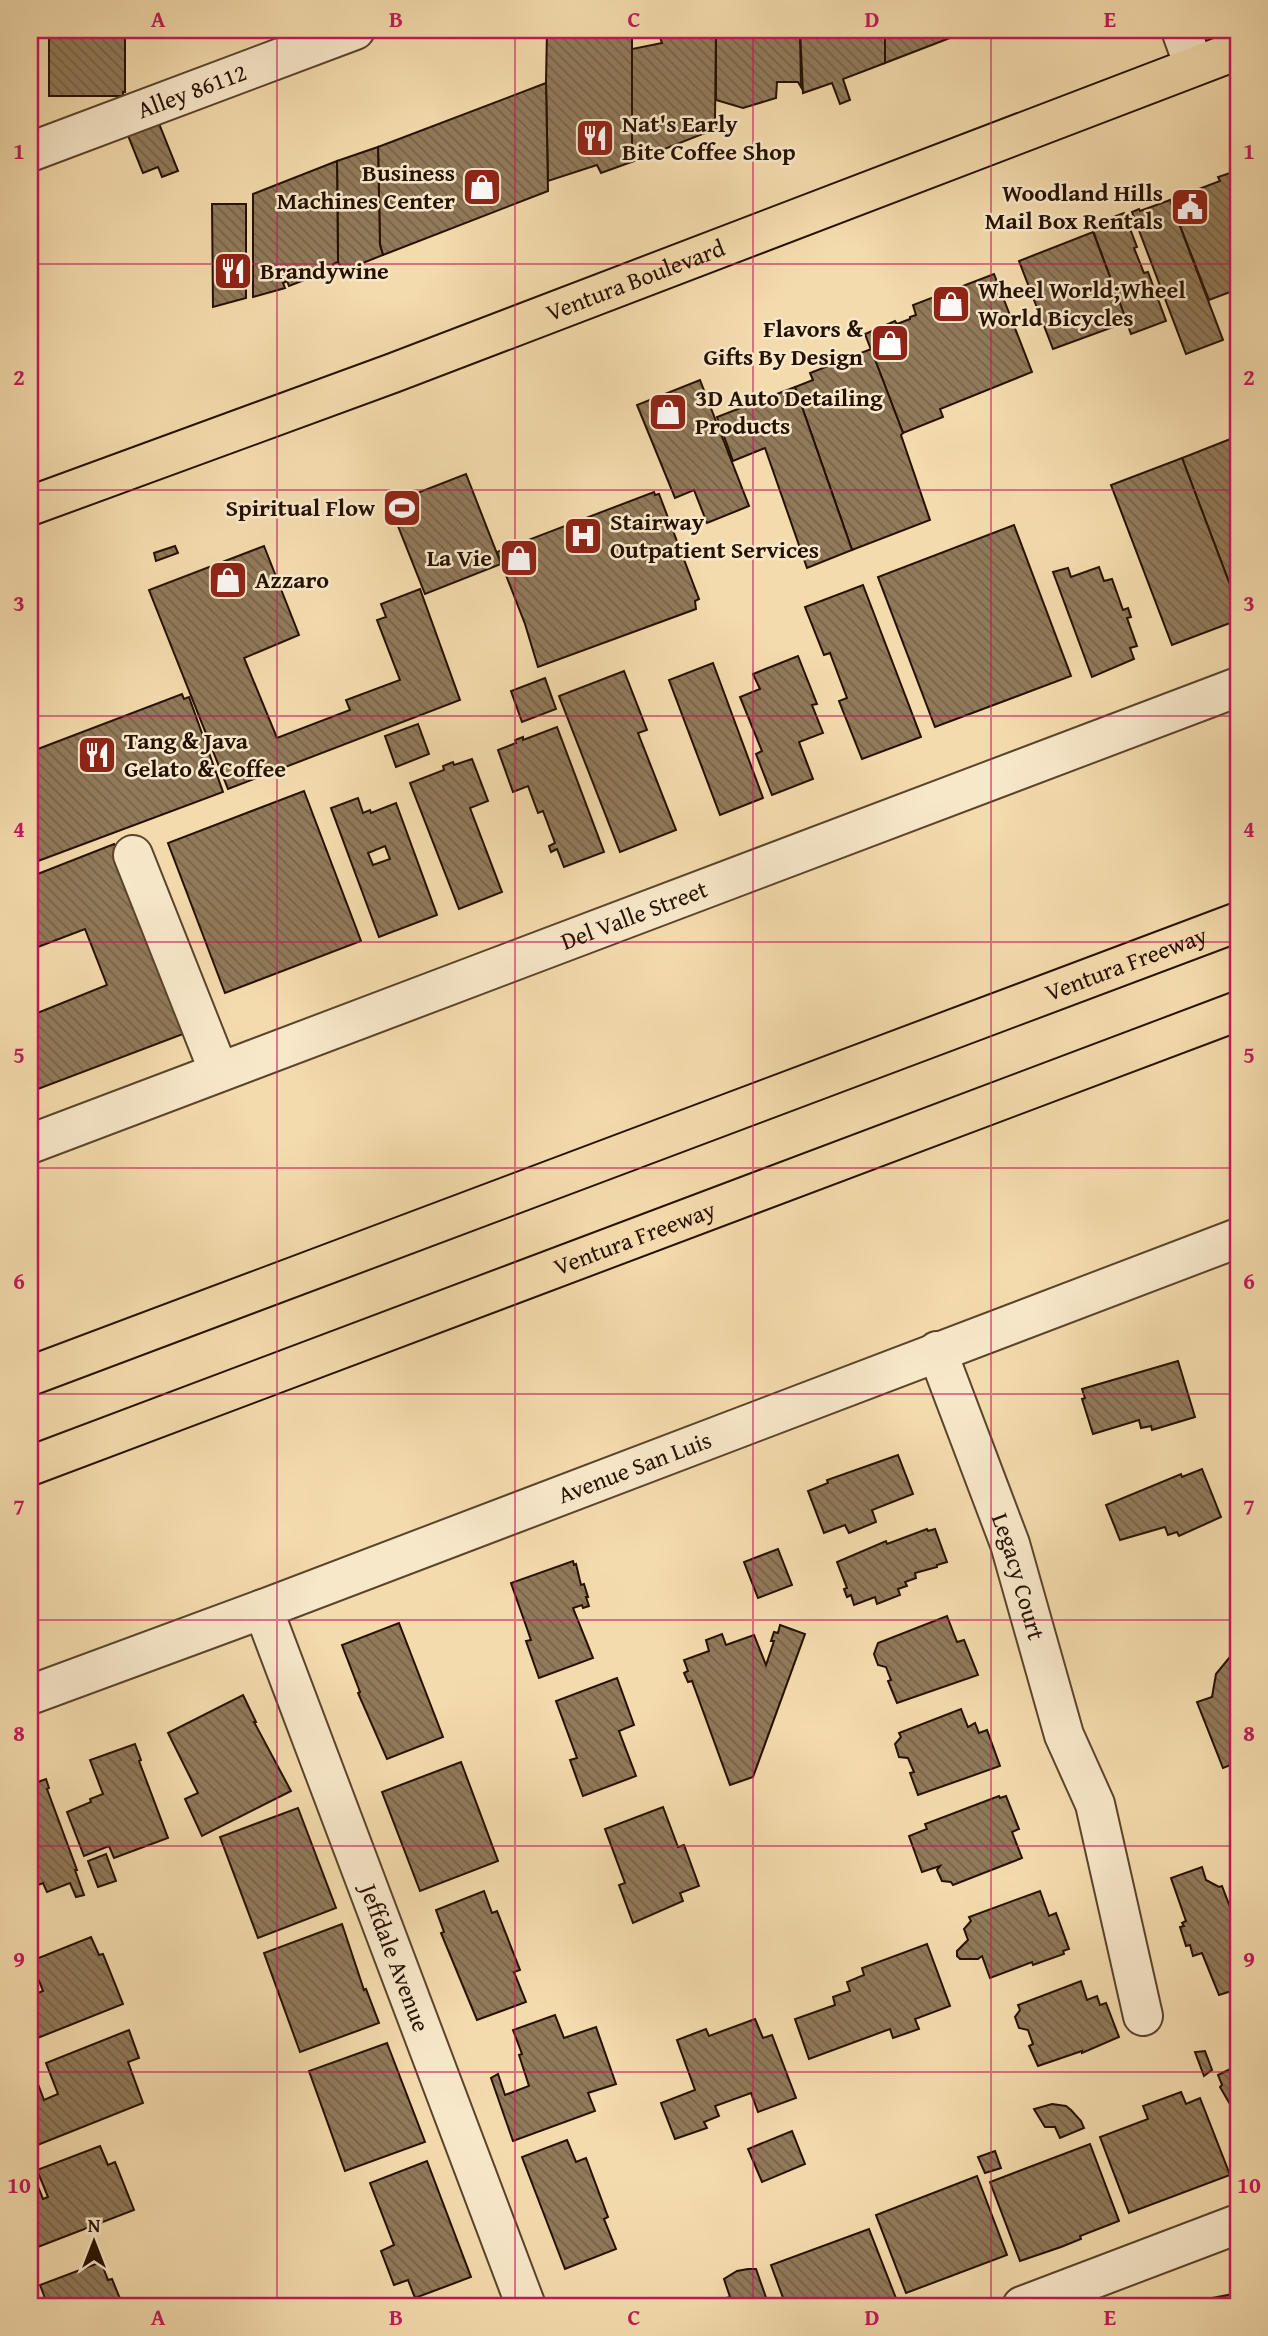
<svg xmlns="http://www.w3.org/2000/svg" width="1268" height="2336" viewBox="0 0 1268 2336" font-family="'Gentium Book Plus',serif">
<defs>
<pattern id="building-back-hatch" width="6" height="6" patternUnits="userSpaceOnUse" patternTransform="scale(1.75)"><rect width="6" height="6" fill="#917a5a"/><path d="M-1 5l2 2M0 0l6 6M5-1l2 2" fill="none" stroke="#766348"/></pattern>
</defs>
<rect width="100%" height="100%" fill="#f4dbad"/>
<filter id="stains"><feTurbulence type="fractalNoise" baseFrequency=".00286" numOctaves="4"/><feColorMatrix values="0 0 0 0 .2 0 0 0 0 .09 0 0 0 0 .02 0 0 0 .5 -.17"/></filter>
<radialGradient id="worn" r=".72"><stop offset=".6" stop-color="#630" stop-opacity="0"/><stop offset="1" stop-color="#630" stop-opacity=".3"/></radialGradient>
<g fill="url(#building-back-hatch)" stroke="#261100" stroke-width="2" fill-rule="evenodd">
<polygon points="49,30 125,30 125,92 123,92 123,96 49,96"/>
<polygon points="547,30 632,30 632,152 634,161 601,173 597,165 548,181 546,83"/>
<polygon points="665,30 671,30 674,38 691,30 716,30 715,119 718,128 634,161 632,152 632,49 662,43 658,32"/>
<polygon points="716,30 800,30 801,87 798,82 777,82 776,98 743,108 716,100"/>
<polygon points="800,30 885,30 885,63 843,79 850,100 840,104 832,83 803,93"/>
<polygon points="885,30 968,30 968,31 885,63"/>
<polygon points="546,83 548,191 383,255 380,245 378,147"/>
<polygon points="158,121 178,171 162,177 158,167 143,173 127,133"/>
<polygon points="378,147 380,245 383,255 343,271 338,262 337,161"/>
<polygon points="337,161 338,262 333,264 334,269 315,276 313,272 309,274 310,278 289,286 287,281 283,283 285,288 253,297 253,194"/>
<polygon points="1236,171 1238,171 1238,289 1209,300 1170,200 1220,181 1218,177"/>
<polygon points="1170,200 1223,340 1186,354 1132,212 1139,209 1140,211"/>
<polygon points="212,204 246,204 246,298 213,307"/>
<polygon points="1124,213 1137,247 1134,248 1144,273 1148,272 1166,321 1131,334 1091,225"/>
<polygon points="1093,232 1127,322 1053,349 1019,261"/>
<polygon points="994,274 1032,372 940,409 943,417 903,433 865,334 895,321 897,324 910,319 910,317 916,315 913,305"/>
<polygon points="871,349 903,433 901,435 930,520 852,550 795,387 813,380 810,373"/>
<polygon points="700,380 749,506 707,523 694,490 675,498 637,405"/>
<polygon points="795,387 852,550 807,568 765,448 733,461 717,417"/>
<polygon points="1238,436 1238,606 1182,458"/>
<polygon points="1182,458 1238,606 1238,620 1172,645 1111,485"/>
<polygon points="466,474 501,564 425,594 390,506 395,504 394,502"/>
<polygon points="654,492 655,495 659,494 699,599 695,601 696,609 538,667 525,624 497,552"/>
<polygon points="1014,525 1071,676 935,727 878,577"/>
<polygon points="175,546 178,553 156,561 154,553"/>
<polygon points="264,546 299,635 244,658 277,738 350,710 346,700 400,680 377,620 386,617 381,604 420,589 460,700 228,789 149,590"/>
<polygon points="1099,567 1104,581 1112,579 1123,610 1128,608 1131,617 1127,618 1137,646 1130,648 1134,659 1092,677 1053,572 1068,568 1071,577"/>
<polygon points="863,585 921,737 862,759 839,701 847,698 830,653 824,655 805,607"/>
<polygon points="798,656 817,704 812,705 823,733 799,742 813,779 772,795 756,754 762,751 740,697 760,689 753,674"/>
<polygon points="713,663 763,798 720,815 669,680"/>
<polygon points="624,671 647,730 638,733 676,830 620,852 559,696"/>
<polygon points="545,678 556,709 522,722 511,691"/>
<polygon points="182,694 184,699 189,697 223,792 30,864 30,752"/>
<polygon points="418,724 429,754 396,767 385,736"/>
<polygon points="557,727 604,852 564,867 557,849 551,852 549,846 555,843 543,811 538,813 528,786 513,792 498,750 516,743 515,740 523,737 523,740"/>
<polygon points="472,759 488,801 470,808 502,892 459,909 410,783 444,770 443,766 453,762 454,765"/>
<polygon points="304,791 361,941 225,993 168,843"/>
<path d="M358 798 363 813 370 810 371 813 396 803 437 915 379 937 331 808ZM385 846 390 859 373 865 368 853Z"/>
<polygon points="114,844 191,1031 38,1089 37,1086 30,1089 30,1016 107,985 85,929 30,950 30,877"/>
<polygon points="1178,1361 1195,1417 1152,1430 1151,1426 1141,1428 1139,1420 1093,1434 1082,1399 1085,1398 1082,1389"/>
<polygon points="898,1455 913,1494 872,1510 876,1522 849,1533 845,1525 824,1533 808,1491 828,1483 827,1480"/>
<polygon points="1202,1469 1221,1517 1179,1536 1177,1532 1168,1535 1165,1527 1120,1540 1106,1505 1181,1474 1182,1477"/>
<polygon points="927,1529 928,1531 935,1529 947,1562 937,1565 937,1567 915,1573 916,1578 905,1582 907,1586 898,1589 900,1595 877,1604 875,1597 854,1605 851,1595 847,1597 844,1589 847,1588 837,1562 886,1541 887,1544"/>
<polygon points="778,1549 792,1585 758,1598 744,1562"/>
<polygon points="573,1561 574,1565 576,1564 581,1585 584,1584 588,1597 586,1597 589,1606 583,1608 582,1605 573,1608 593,1658 539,1678 526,1641 531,1640 511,1583"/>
<polygon points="947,1616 957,1642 964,1640 978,1675 897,1703 888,1681 891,1680 886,1667 878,1665 874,1654 878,1643"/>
<polygon points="399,1623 443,1737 387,1759 358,1693 360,1692 342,1645"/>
<polygon points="780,1625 805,1634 753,1777 730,1785 692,1681 688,1682 684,1673 688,1671 684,1660 709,1651 706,1640 722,1634 726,1645 754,1635 766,1665 774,1641 771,1641 774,1632 778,1633"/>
<polygon points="1238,1647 1238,1762 1223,1768 1197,1702 1212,1697 1216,1674"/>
<polygon points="617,1678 634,1725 619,1731 636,1776 583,1796 570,1760 577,1758 556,1701"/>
<polygon points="243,1695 256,1722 254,1722 291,1791 202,1836 185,1799 198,1793 168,1733"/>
<polygon points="961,1709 968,1727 975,1723 979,1733 987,1730 1000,1766 918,1795 910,1773 914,1772 908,1758 899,1757 895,1744 901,1737 899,1733"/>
<polygon points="135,1744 141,1760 139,1761 168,1838 114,1858 109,1846 84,1856 67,1812 91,1802 90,1799 103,1794 90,1760"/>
<polygon points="461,1762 498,1861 420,1891 382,1792"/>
<polygon points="46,1779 49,1788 47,1789 77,1870 75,1870 84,1895 76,1897 70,1883 47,1892 43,1883 30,1888 30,1785"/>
<polygon points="999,1796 1000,1798 1006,1796 1019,1829 1012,1832 1022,1858 953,1885 951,1882 942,1881 937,1870 940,1866 922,1872 909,1836 927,1829 925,1824"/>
<polygon points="663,1807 678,1847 684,1845 699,1886 680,1893 683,1901 633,1923 619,1885 625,1883 605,1829"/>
<polygon points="298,1808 336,1908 258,1938 220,1837"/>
<polygon points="106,1854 116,1881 98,1887 88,1861"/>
<polygon points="1202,1867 1206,1880 1219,1887 1222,1886 1230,1907 1233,1905 1238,1920 1238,1989 1219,1995 1202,1953 1193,1956 1190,1945 1186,1946 1180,1927 1184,1926 1182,1923 1186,1921 1171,1878"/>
<polygon points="484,1891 492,1913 497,1911 520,1970 514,1972 526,2002 477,2020 441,1933 444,1932 436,1910"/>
<polygon points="1040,1891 1049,1916 1056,1913 1069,1949 1063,1951 1064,1954 1033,1965 1032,1962 990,1978 982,1956 978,1959 960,1959 957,1956 957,1951 968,1940 964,1929 971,1921 969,1917"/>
<polygon points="342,1924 364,1990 366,1989 379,2023 300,2052 264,1953"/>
<polygon points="91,1937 99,1955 103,1954 123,2004 30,2041 30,1996 43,1991 31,1961"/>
<polygon points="927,1944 950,2006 915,2019 919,2029 893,2038 890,2029 809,2059 795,2019 835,2005 833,1997 850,1991 847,1982 864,1975 862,1968"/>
<polygon points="1081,1981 1087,2000 1097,1996 1100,2005 1106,2003 1119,2037 1082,2053 1082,2051 1038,2066 1029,2046 1033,2044 1028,2030 1019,2028 1015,2017 1020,2010 1018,2005"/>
<polygon points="555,2015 564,2038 596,2027 616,2084 588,2093 595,2111 513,2141 491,2078 498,2074 505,2095 529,2086 519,2055 522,2054 513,2030"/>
<polygon points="755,2019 763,2038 772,2035 796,2098 758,2112 751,2093 715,2106 719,2116 704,2122 707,2128 675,2139 661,2103 695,2090 677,2040 706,2029 709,2036"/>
<polygon points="129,2030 139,2058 128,2062 143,2103 30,2148 30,2072 33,2071 44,2100 58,2094 46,2063"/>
<polygon points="387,2043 425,2142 345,2171 309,2071"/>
<polygon points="1205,2051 1212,2070 1204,2076 1195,2052"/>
<polygon points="1238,2065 1238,2118 1220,2087 1222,2085 1218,2075"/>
<polygon points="1181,2092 1186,2104 1200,2098 1230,2175 1129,2213 1100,2137 1148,2119 1143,2106"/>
<polygon points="1052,2104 1066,2106 1071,2110 1081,2121 1084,2128 1060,2138 1055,2127 1045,2127 1034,2109"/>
<polygon points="792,2131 805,2164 762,2182 748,2149"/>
<polygon points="567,2140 576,2162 586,2158 608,2217 604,2219 616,2249 565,2269 522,2157"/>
<polygon points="1090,2144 1119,2221 1080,2236 1081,2239 1061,2247 1020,2261 990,2182"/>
<polygon points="100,2146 108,2165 115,2162 134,2210 30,2250 30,2167 43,2199 48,2197 37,2170"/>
<polygon points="995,2151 1001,2168 985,2173 978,2157"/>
<polygon points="427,2161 471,2277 415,2298 408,2280 394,2285 381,2251 394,2245 370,2183"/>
<polygon points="977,2176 1007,2255 906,2293 876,2215"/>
<polygon points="869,2229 899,2306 786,2306 771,2265"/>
<polygon points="101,2262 108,2280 112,2279 123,2306 48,2306 40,2285"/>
<polygon points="748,2269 756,2269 769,2306 696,2306 730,2297 724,2279 737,2271"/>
<polygon points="1238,2293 1238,2306 1171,2306"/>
<polygon points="456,2299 459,2306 436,2306"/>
</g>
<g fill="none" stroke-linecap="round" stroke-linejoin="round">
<g stroke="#5a442b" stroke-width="42">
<g id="minor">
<polyline points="1181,30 1194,66"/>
<path id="s1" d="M30 152 355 30"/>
<polyline points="133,855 219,1072"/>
<path id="s2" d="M30 1144 1238 687"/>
<path id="s3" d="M937 1351 1010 1544 1064 1735 1095 1804 1143 2016"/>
<path id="s4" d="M263 1609 526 2306"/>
<path id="s5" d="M30 1695 263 1609 1238 1238"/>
<polyline points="1022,2306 1238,2224"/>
</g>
</g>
<g stroke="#261100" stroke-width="42">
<g id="major">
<path id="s6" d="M30 506 393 373 1238 50"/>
</g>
</g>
<g stroke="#261100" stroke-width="42">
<g id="highway">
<path id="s7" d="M30 1376 1238 922"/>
<path id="s8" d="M30 1466 1238 1011"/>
</g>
</g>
<use href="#minor" stroke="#f8e8ca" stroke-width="38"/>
<use href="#major" stroke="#f4dbad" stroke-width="38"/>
<use href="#highway" stroke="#f4dbad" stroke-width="38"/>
</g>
<path fill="none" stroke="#c2185b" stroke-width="2" stroke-opacity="0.55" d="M277 30V2306M515 30V2306M753 30V2306M991 30V2306M30 264H1238M30 490H1238M30 716H1238M30 942H1238M30 1168H1238M30 1394H1238M30 1620H1238M30 1846H1238M30 2072H1238"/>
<defs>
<g id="restaurant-square" transform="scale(2.0125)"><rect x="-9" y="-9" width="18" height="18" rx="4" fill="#8f2418" stroke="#f8e8ca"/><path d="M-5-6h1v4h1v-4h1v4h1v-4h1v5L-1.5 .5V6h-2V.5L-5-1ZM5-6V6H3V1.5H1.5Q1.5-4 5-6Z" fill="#fff"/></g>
<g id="shop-square" transform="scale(2.0125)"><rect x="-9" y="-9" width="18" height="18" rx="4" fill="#8f2418" stroke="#f8e8ca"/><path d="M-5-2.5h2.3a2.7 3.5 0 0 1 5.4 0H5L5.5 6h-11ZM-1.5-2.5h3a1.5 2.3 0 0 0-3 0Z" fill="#fff"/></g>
<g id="civic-square" transform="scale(2.0125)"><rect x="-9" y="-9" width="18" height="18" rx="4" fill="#8f2418" stroke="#f8e8ca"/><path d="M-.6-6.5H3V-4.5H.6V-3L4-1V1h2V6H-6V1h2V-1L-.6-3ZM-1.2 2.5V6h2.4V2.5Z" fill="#fff"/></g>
<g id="stadium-square" transform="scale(2.0125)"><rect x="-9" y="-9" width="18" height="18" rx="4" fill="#8f2418" stroke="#f8e8ca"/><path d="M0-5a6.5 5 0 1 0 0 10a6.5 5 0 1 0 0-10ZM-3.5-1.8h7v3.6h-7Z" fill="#fff"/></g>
<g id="hospital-square" transform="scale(2.0125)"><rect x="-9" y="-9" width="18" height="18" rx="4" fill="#8f2418" stroke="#f8e8ca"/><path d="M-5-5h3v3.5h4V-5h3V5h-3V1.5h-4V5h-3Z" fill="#fff"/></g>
</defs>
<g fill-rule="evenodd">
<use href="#restaurant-square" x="595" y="138"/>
<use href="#shop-square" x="482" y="187"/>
<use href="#civic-square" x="1190" y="207"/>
<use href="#restaurant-square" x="233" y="271"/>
<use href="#shop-square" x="951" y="304"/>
<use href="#shop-square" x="890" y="343"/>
<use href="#shop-square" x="668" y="412"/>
<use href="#stadium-square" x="402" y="508"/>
<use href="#hospital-square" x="583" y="536"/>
<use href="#shop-square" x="519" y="558"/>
<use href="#shop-square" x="228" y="580"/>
<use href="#restaurant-square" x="97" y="755"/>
</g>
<g text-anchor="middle" stroke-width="5" stroke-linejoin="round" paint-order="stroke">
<g font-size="24" fill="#261100" stroke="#f8e8ca">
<text dy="8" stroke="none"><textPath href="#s1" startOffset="173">Alley 86112</textPath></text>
<text dy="8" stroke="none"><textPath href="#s6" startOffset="646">Ventura Boulevard</textPath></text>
<text dy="8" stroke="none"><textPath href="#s2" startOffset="646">Del Valle Street</textPath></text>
<text dy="8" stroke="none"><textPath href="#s7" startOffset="1171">Ventura Freeway</textPath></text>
<text dy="8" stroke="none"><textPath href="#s8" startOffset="646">Ventura Freeway</textPath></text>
<text dy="8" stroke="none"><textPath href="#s5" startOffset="646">Avenue San Luis</textPath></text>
<text dy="8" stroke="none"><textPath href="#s3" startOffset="240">Legacy Court</textPath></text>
<text dy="8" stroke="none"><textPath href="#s4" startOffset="373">Jeffdale Avenue</textPath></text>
</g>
<g font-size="24" font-weight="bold" fill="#261100" stroke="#f8e8ca" text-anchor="start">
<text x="622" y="132">Nat's Early<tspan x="622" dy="28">Bite Coffee Shop</tspan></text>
<text x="455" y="181" text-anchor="end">Business<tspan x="455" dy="28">Machines Center</tspan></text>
<text x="1163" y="201" text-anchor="end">Woodland Hills<tspan x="1163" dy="28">Mail Box Rentals</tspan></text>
<text x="260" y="279">Brandywine</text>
<text x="978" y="298">Wheel World;Wheel<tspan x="978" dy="28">World Bicycles</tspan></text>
<text x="863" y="337" text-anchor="end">Flavors &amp;<tspan x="863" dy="28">Gifts By Design</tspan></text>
<text x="695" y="406">3D Auto Detailing<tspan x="695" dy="28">Products</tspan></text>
<text x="375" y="516" text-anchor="end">Spiritual Flow</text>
<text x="610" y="530">Stairway<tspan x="610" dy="28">Outpatient Services</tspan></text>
<text x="492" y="566" text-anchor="end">La Vie</text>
<text x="255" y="588">Azzaro</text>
<text x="124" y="749">Tang &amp; Java<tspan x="124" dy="28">Gelato &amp; Coffee</tspan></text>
</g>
</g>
<rect width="1268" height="2336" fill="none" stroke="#f4dbad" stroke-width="77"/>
<g transform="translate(94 2242)" stroke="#f8e8ca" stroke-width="5" paint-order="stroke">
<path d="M0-5L12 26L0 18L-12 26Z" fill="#261100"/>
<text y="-10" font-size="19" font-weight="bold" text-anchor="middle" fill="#261100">N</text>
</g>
<rect x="38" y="38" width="1192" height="2260" fill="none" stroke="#c2185b" stroke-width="2.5"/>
<g font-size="23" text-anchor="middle" font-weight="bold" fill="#c2185b">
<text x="158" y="27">A</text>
<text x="396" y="27">B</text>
<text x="634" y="27">C</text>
<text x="872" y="27">D</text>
<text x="1110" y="27">E</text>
<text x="19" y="159">1</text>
<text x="1249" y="159">1</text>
<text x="19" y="385">2</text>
<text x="1249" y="385">2</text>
<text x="19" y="611">3</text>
<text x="1249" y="611">3</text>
<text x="19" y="837">4</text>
<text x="1249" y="837">4</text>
<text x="19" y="1063">5</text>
<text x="1249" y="1063">5</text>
<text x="19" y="1289">6</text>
<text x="1249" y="1289">6</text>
<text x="19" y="1515">7</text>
<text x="1249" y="1515">7</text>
<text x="19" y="1741">8</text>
<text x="1249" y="1741">8</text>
<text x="19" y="1967">9</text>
<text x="1249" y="1967">9</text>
<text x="19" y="2193">10</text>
<text x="1249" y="2193">10</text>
<text x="158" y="2325">A</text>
<text x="396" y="2325">B</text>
<text x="634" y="2325">C</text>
<text x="872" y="2325">D</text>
<text x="1110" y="2325">E</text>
</g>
<rect width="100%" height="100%" filter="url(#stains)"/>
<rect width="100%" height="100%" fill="url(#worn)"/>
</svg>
